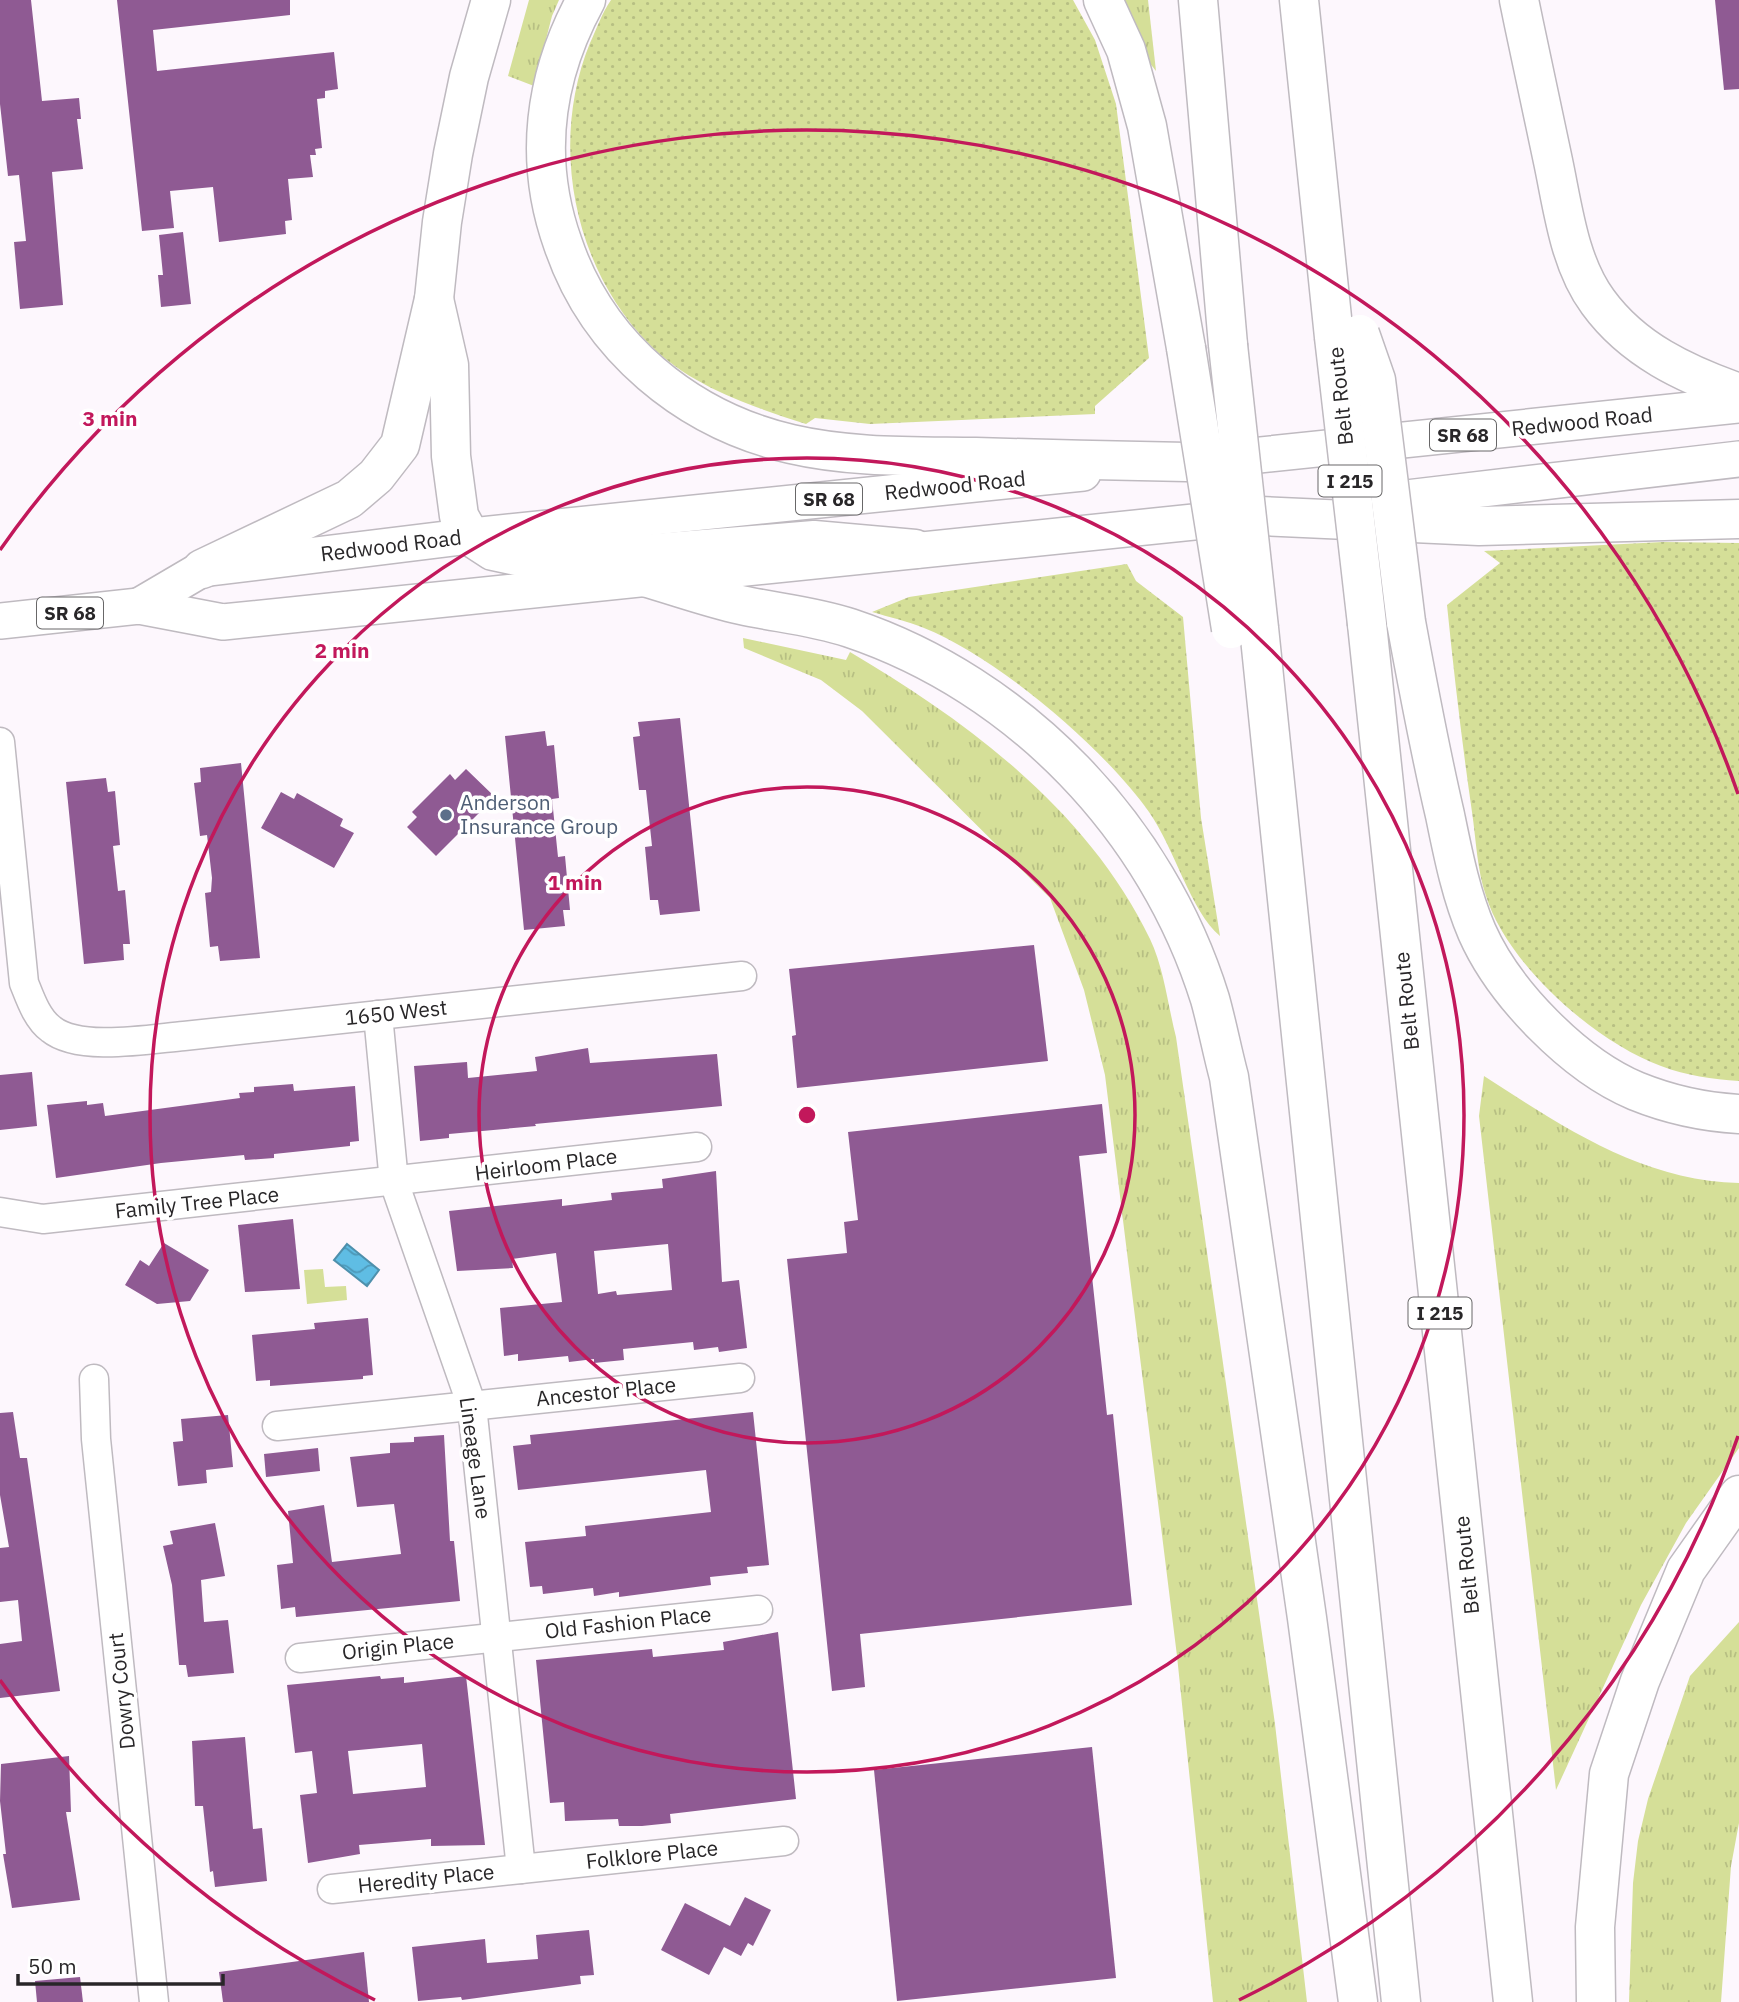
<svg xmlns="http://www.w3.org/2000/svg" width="1739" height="2002" viewBox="0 0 1739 2002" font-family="'IBM Plex Sans',sans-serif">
<defs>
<pattern id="grass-tufts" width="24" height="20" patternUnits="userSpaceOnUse" patternTransform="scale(1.75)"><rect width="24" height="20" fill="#d5df98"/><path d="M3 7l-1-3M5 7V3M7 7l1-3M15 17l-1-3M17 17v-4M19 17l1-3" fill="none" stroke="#b7bf83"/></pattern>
<pattern id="garden-dots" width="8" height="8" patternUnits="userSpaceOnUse" patternTransform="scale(1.75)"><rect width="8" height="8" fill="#d5df98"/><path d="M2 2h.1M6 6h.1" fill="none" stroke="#b7bf83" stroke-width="1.8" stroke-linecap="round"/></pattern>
<pattern id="water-waves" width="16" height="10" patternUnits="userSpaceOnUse" patternTransform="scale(1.75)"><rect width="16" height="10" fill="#5fbde4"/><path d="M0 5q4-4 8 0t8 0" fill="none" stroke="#4e99b9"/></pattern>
</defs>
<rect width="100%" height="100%" fill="#fdf7fd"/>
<g fill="url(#grass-tufts)">
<polygon points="529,0 559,0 552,16 534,86 508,76"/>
<polygon points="1123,0 1148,0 1156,71 1148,61"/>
<path d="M743 638 846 660 850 652C969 722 1089 812 1150 939 1164 968 1168 1006 1176 1037L1275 1724 1307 2002H1213L1177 1656 1105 1075 1084 990 1050 898 862 711 821 680 744 648Z"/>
<path d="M1484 1076C1563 1127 1642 1181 1739 1183V1448L1686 1523 1641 1605 1556 1790 1479 1116Z"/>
<polygon points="1739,1622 1739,1823 1731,1866 1721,2002 1629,2002 1633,1883 1638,1841 1648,1799 1690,1676"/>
</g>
<polygon fill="#d5df98" points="323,1269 325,1287 346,1286 347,1300 307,1304 304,1270"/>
<g fill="url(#garden-dots)">
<path d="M611 0H1073L1095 40 1116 104 1149 358 1095 406V414L870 424 815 418 806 424C751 406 692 387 650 345 573 268 549 143 590 43 597 28 602 13 611 0Z"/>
<path d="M1663 542 1739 543V1081C1712 1079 1687 1076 1661 1066 1595 1042 1507 964 1486 896 1477 870 1476 839 1472 812 1462 743 1454 674 1447 605L1500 563 1484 551Z"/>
<path d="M1127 564 1136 581 1183 617 1201 818 1220 936C1191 912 1174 847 1149 812 1104 748 997 657 924 628 907 621 889 617 872 612L909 597Z"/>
</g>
<polygon fill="url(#water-waves)" stroke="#4e90ac" stroke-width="2" points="347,1244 379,1270 367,1286 334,1260"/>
<g fill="#8f5a93" fill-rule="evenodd">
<polygon points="0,0 31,0 42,101 79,98 81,119 77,119 83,169 52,172 63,305 20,309 14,242 26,241 19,175 8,176 0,104"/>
<polygon points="117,0 290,0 290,15 153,30 157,71 334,52 338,89 325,91 325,98 317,99 322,148 315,149 316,155 310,155 313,177 288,179 292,220 285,221 286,234 219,242 213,187 170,191 174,228 142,231"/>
<polygon points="1715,0 1739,0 1739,89 1724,90"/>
<polygon points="183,232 191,304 161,307 158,275 163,275 159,235"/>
<polygon points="680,718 700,911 660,915 658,900 650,900 645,847 652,846 646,790 639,790 633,737 640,736 638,722"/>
<polygon points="545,731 547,746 554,745 559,798 552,799 558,857 565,856 570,910 563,910 565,926 524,930 505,736"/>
<polygon points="241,763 260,958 220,961 218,946 210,947 205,893 211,892 212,878 207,835 200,836 194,783 201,782 200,768"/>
<polygon points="466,769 495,797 436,856 407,827 417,817 412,812 450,774 455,780"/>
<polygon points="106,778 108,792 115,791 120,845 113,846 118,891 125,890 130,944 123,944 124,960 84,964 66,782"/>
<polygon points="281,792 294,799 297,793 343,819 340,826 354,833 334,868 261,828"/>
<polygon points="1034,945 1048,1061 797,1088 792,1036 796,1035 789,969"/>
<polygon points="588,1048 590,1063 717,1054 722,1106 535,1124 536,1126 449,1134 449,1138 420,1141 414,1066 467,1062 468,1078 537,1071 535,1057"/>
<polygon points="32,1072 37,1126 0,1130 0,1075"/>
<polygon points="293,1084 294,1091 355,1086 359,1141 350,1142 350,1146 274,1154 274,1158 245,1160 244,1155 161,1163 56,1178 47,1105 87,1101 87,1105 103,1103 105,1116 240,1098 239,1093 254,1092 254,1087"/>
<polygon points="1102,1104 1107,1153 1079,1156 1107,1415 1113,1414 1132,1605 860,1634 865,1687 832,1691 787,1259 847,1253 844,1222 858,1220 848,1132"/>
<path d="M716 1171 722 1282 739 1280 747 1348 719 1352 718 1347 694 1350 693 1342 623 1349 624 1360 594 1363V1359L569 1362 568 1356 518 1361V1354L504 1356 500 1308 562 1302 556 1253 512 1259 513 1268 457 1271 449 1211 562 1199V1206L612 1200 611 1193 663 1188 662 1179ZM668 1244 672 1290 617 1295 616 1291 598 1294 594 1251Z"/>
<polygon points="293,1219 300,1289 245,1292 238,1225"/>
<polygon points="164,1243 209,1270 190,1301 157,1304 125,1285 140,1260 149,1266"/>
<polygon points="368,1318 373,1375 363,1376 363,1379 270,1386 270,1380 256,1381 252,1335 315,1329 314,1323"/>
<polygon points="13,1412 20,1458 27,1458 60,1691 0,1698 0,1644 22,1641 18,1600 0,1602 0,1548 9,1547 0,1495 0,1413"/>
<polygon points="753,1412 769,1565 747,1567 748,1573 710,1577 711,1585 619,1597 619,1592 594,1596 593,1588 543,1594 542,1586 530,1587 525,1542 586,1536 585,1526 711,1512 706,1470 518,1490 513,1446 531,1444 530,1435"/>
<polygon points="228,1415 233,1467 206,1470 207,1483 178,1486 173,1442 183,1441 181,1419"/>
<polygon points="444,1435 450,1541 454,1541 460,1601 296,1617 295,1607 281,1609 277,1565 293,1563 288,1511 324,1505 332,1562 401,1554 394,1504 357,1507 350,1457 390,1453 390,1443 414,1442 414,1437"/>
<polygon points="318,1448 320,1471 266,1477 264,1454"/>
<polygon points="215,1523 225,1576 201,1580 204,1622 228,1620 234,1673 188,1677 186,1665 179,1665 172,1585 163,1546 173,1544 170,1531"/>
<polygon points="778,1632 796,1799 670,1814 671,1823 642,1826 619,1826 618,1819 565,1821 564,1802 550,1803 536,1660 652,1649 653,1657 724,1650 723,1642"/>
<path d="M380 1676 381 1679 404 1677V1683L466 1676 485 1845 431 1846V1839L359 1845 360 1854 308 1863 300 1795 317 1793 312 1751 295 1753 287 1685ZM422 1744 426 1787 353 1794 348 1751Z"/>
<polygon points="245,1737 253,1829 262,1828 267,1881 215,1887 213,1871 210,1872 203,1806 195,1806 192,1741"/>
<polygon points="1092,1747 1116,1978 897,2001 874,1770"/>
<polygon points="69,1756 71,1812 66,1812 80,1900 12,1908 3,1854 6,1854 0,1801 1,1764"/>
<polygon points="745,1897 771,1910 753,1946 748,1943 741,1956 724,1947 709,1975 661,1950 685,1903 730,1926"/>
<polygon points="589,1930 594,1975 580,1976 581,1984 462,2000 461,1997 418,2001 412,1947 485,1939 487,1963 538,1959 536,1935"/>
<polygon points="364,1952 369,2002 223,2002 219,1972"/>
<polygon points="80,1977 83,2002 37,2002 35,1981"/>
</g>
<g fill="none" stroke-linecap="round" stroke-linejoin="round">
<g stroke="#bfbac0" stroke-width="31">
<g id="minor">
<path d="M0 742 24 983C30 998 37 1019 51 1029 79 1052 150 1039 184 1036L742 976"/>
<polyline points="378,1015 394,1182 472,1406 521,1869"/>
<polyline points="0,1212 43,1219 697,1147"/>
<polyline points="94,1379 96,1439 154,2002"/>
<polyline points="277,1426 740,1378"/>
<polyline points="300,1658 758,1610"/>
<polyline points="332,1889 784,1841"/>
</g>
</g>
<g stroke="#bfbac0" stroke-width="38">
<g id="major">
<polyline points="1212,460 1739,405"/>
<polyline points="1364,503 1739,459"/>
<polyline points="139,606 202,569 470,536 1083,473"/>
<polyline points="0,621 139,606 223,622 1242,517"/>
</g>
</g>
<g stroke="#bfbac0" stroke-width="41">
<g id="highway">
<path d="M586 0C544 77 533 160 563 244 598 347 687 420 791 444 851 458 915 456 976 457 1046 459 1117 461 1187 462"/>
<polyline points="1103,0 1126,50 1147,126 1186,348"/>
<polyline points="1198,0 1228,345"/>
<polyline points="1299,0 1334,337"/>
<path d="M1519 0C1530 54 1542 108 1553 161 1563 208 1569 263 1598 302 1633 350 1685 374 1739 393"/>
<polyline points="434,299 449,365 451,456 459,516 470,536 493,551 545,562 814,540 915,549"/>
<polyline points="1260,516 1479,526 1739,519"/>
<polyline points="202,569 349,499 376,476 400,445 434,299 442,222 453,154 469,77 491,0"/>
<path d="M644 577C676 586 709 598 741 605 778 613 814 616 850 628 1020 685 1157 828 1210 999 1217 1024 1222 1051 1229 1077L1307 1618 1358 2002"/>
<path d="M1406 622C1418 687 1430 751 1445 815 1453 854 1461 895 1477 932 1504 993 1574 1065 1636 1091 1668 1104 1704 1112 1739 1114"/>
<polyline points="1367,624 1513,2002"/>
<polyline points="1259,628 1401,2002"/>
<polyline points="1596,2002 1595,1927 1609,1774 1640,1681 1686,1570 1739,1495"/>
</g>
</g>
<use href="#minor" stroke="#fff" stroke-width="28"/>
<use href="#major" stroke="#fff" stroke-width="35"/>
<use href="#highway" stroke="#fff" stroke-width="38"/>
<g stroke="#bfbac0" stroke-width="41" stroke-linecap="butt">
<g id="highway-bridge">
<polyline points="1360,334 1376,380 1406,622"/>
<polyline points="1334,337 1367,624"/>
<polyline points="1228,345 1259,628"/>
<polyline points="1186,348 1231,629"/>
</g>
</g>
<use href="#highway-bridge" stroke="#fff" stroke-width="38"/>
</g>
<g fill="none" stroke="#c2185b" stroke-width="3.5">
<circle cx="807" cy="1115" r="328"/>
<circle cx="807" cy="1115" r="657"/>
<path d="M1738 1436A985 985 0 0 1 1239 2000M375 2000A985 985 0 0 1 0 1680M0 550A985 985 0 0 1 1738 794"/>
</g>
<circle fill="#5c6f8a" stroke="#fff" stroke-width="2.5" cx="446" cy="815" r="7"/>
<g text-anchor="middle" stroke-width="7" stroke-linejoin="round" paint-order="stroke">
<g fill="#fff" stroke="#686768" stroke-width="2">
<rect x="1430" y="419.5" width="66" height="31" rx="5"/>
<rect x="1318.5" y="465.5" width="63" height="31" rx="5"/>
<rect x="796" y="483.5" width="66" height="31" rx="5"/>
<rect x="37" y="597.5" width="66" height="31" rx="5"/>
<rect x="1408.5" y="1297.5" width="63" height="31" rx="5"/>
</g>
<g font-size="19" font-weight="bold" fill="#282628">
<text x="1463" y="442">SR 68</text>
<text x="1350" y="488">I 215</text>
<text x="829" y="506">SR 68</text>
<text x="70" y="620">SR 68</text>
<text x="1440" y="1320">I 215</text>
</g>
<g font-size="21" fill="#282628" stroke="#fff">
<text transform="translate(1341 396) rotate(-96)" y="7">Belt Route</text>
<text transform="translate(1582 422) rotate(-6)" y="7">Redwood Road</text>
<text transform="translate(955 486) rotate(-6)" y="7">Redwood Road</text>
<text transform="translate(391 546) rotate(-7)" y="7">Redwood Road</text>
<text transform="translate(1407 1001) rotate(-96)" y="7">Belt Route</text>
<text transform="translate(396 1013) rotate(-6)" y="7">1650 West</text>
<text transform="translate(546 1165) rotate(-7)" y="7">Heirloom Place</text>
<text transform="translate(197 1203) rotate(-6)" y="7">Family Tree Place</text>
<text transform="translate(606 1392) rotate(-6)" y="7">Ancestor Place</text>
<text transform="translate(475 1458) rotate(82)" y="7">Lineage Lane</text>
<text transform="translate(1467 1565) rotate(-96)" y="7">Belt Route</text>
<text transform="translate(628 1623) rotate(-6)" y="7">Old Fashion Place</text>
<text transform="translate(398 1647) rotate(-6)" y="7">Origin Place</text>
<text transform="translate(122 1691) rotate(-96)" y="7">Dowry Court</text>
<text transform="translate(652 1855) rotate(-6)" y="7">Folklore Place</text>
<text transform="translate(426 1879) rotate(-6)" y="7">Heredity Place</text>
</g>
<g font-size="21" fill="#4e5e75" stroke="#fff" text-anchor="start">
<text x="460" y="810">Anderson<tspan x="460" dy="24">Insurance Group</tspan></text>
</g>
</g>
<circle cx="807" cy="1115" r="10" fill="#c2185b" stroke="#fff" stroke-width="3.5"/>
<g font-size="21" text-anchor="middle" font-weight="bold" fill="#c2185b" stroke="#fff" stroke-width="7" stroke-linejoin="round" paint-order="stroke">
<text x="110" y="426">3 min</text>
<text x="342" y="658">2 min</text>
<text x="575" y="890">1 min</text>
</g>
<path d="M18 1974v10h205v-10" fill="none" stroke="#282628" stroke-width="3.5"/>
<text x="28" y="1974" font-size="21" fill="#282628" stroke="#ffffff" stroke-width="5" paint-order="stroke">50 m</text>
</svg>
